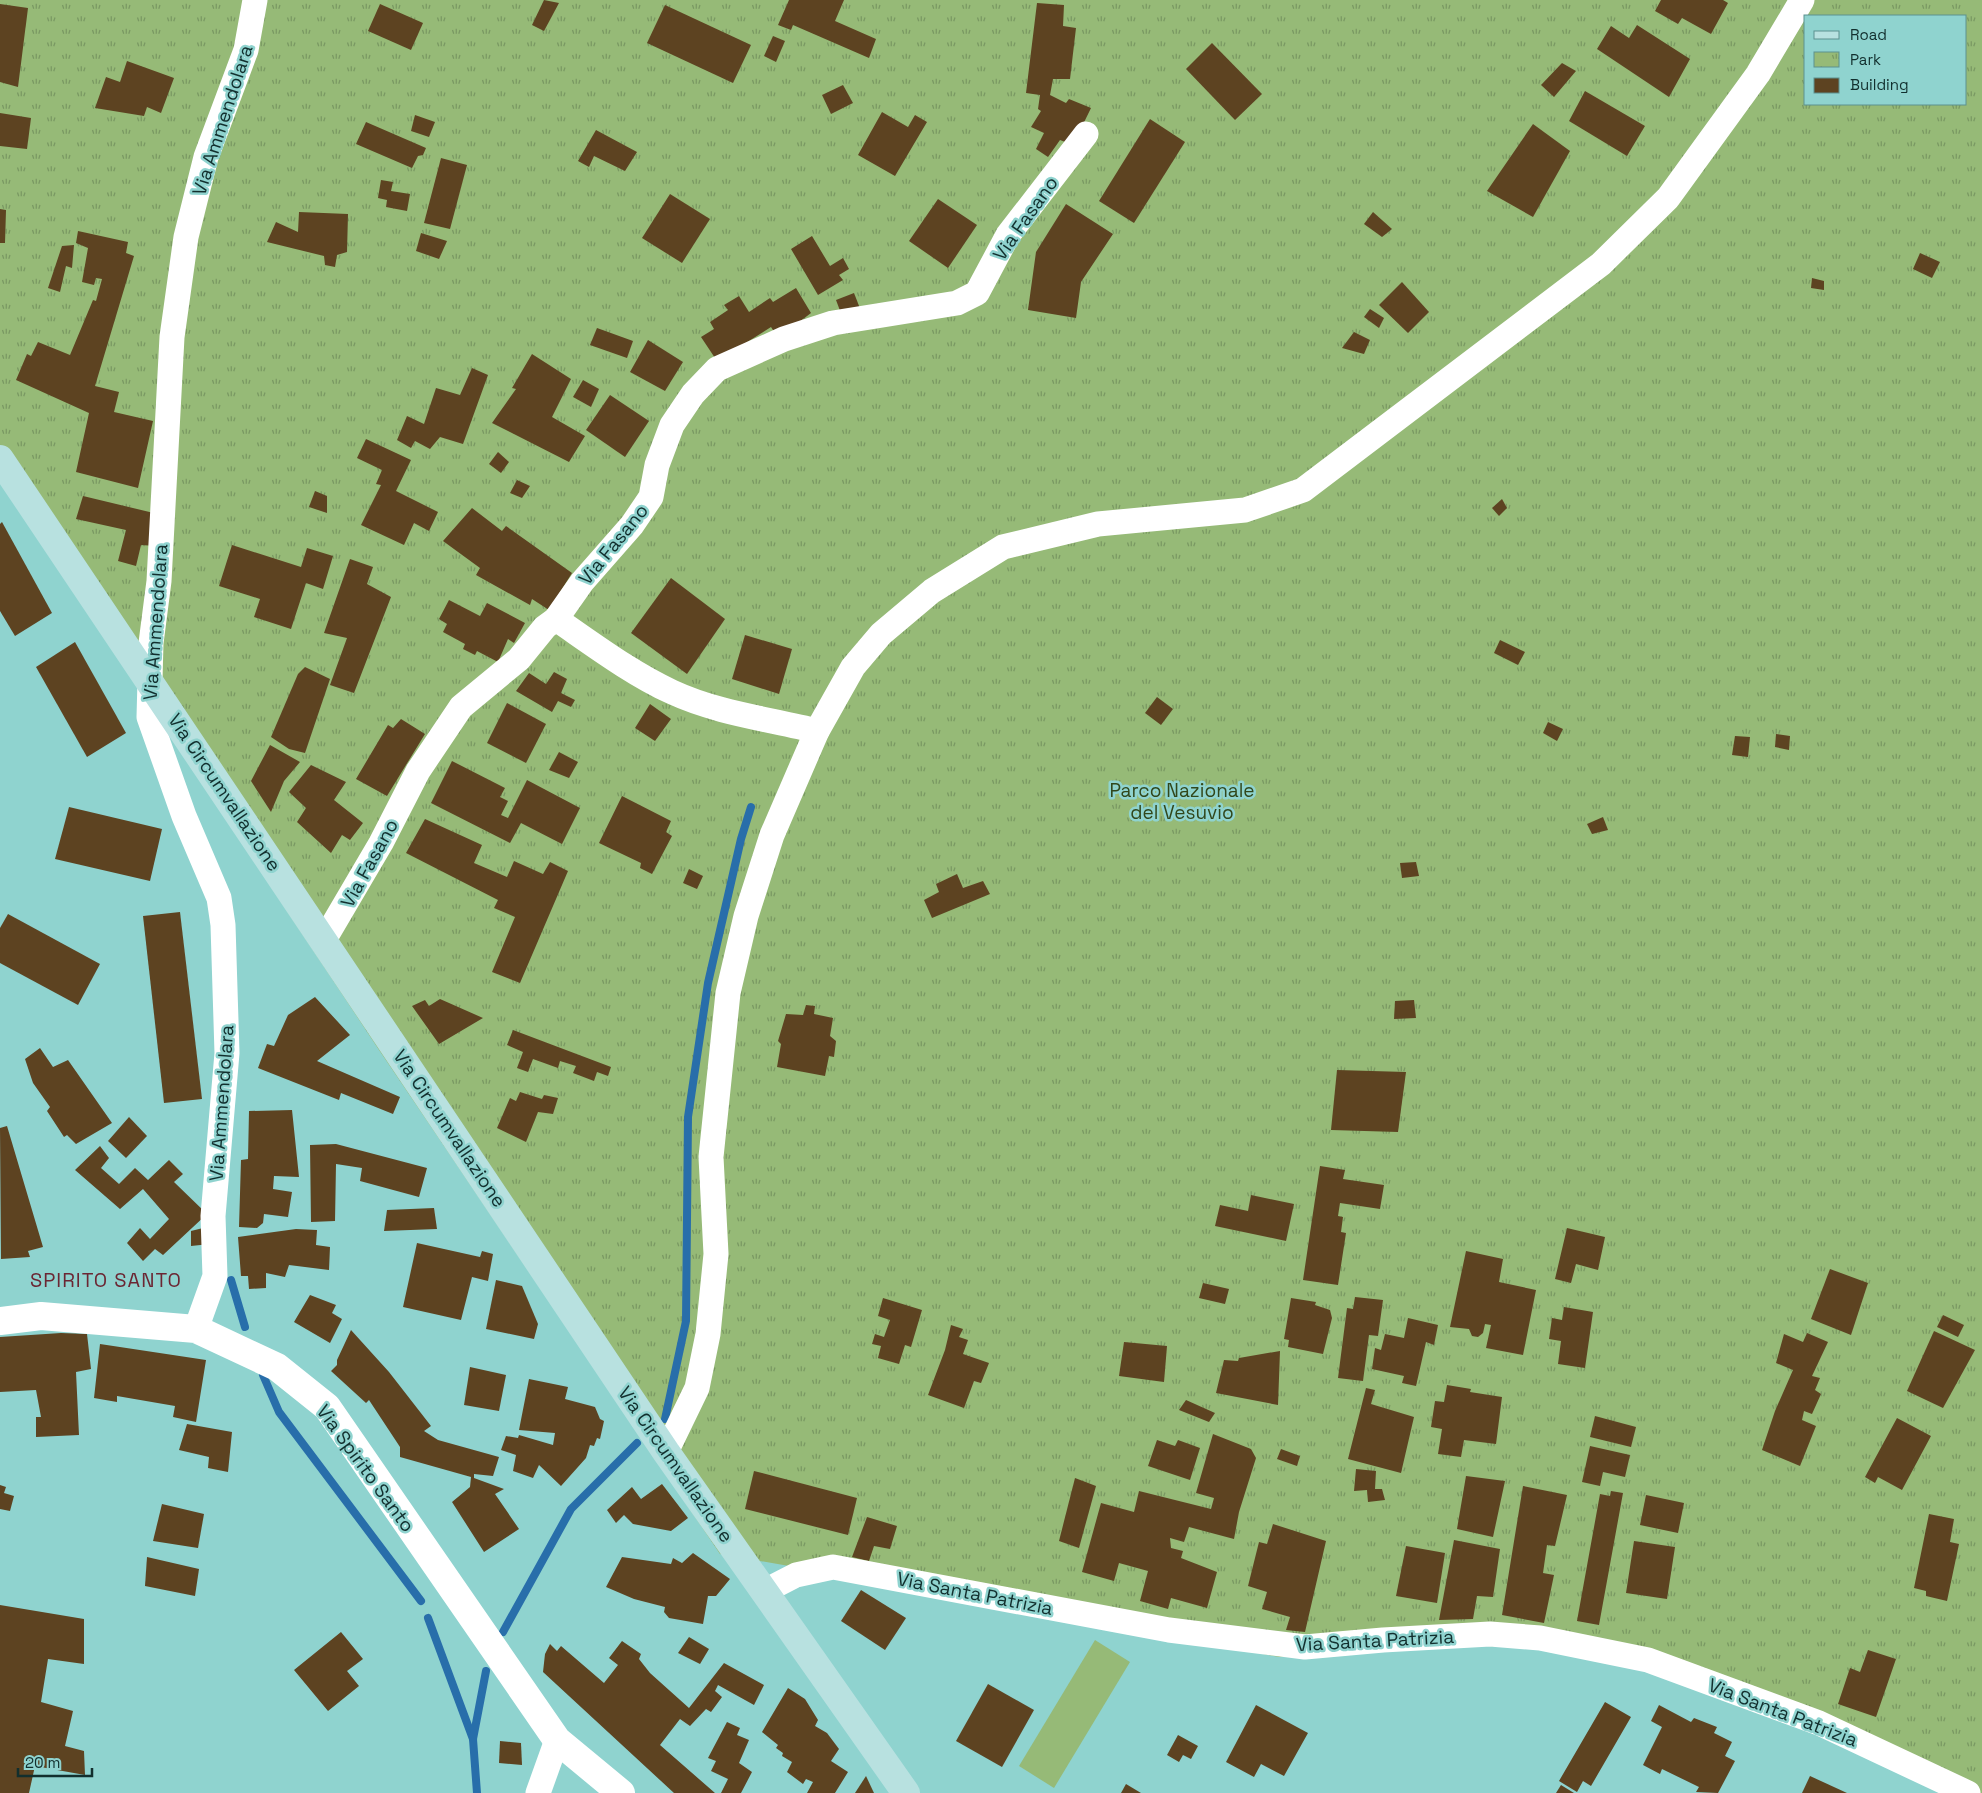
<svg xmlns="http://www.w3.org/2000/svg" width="1982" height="1793" viewBox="0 0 1982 1793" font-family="'Space Grotesk',sans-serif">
<defs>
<pattern id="park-tufts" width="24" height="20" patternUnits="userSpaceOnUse" patternTransform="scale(1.25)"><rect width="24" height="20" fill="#96ba77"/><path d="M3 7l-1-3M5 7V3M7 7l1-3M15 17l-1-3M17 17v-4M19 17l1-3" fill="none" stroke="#799862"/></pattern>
</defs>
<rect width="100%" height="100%" fill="#8fd3cf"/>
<path fill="url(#park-tufts)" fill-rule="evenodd" d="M0 0H1982V1793H1963L1747 1699 1594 1652 1417 1642 1279 1657 1039 1610 720 1554 379 1050 0 477ZM1806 16H1966V104H1806Z"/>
<polygon fill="#96ba77" points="1095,1640 1130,1662 1054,1788 1019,1766"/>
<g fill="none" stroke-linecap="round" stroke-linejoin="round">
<g stroke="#286eaa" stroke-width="8">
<polyline points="231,1280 245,1327"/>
<polyline points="263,1375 279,1412 421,1601"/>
<polyline points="665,1419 686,1321 688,1117 708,983 741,839 751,807"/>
<polyline points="428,1618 473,1739"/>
<polyline points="503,1632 571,1509 637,1443"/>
<polyline points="477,1793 473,1739 486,1671"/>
</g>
</g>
<g fill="#5d4321">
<polygon points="544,0 559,3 544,31 532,25"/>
<polygon points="789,0 844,0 835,21 876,39 869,58 793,25 791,30 778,25"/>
<polygon points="1661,0 1723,0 1728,3 1711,34 1682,18 1678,24 1655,11"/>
<polygon points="1037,3 1064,5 1063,26 1076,28 1070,79 1053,79 1050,95 1066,103 1069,99 1091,108 1073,145 1060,140 1048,157 1036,149 1044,133 1031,127 1041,111 1038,109 1040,95 1026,93"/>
<polygon points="0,4 28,8 18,87 0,82"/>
<polygon points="380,4 423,23 411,50 368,31"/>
<polygon points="665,5 751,45 733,83 647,43"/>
<polygon points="1637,25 1690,59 1669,97 1597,49 1611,26 1629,38"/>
<polygon points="773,36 785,41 776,62 764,56"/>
<polygon points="1212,43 1262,94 1235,120 1186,69"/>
<polygon points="127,61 174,78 161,113 147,107 144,116 95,108 106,77 120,82"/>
<polygon points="1562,63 1576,71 1554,97 1541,85"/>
<polygon points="843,85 853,103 831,114 822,95"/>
<polygon points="1585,91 1645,126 1627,156 1569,121"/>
<polygon points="882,112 908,127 915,115 927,122 895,176 858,155"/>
<polygon points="0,113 31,118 27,149 0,146"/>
<polygon points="415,115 435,122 429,137 411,131"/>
<polygon points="1150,119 1185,142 1134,223 1099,201"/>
<polygon points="366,122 426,148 423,155 418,156 412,168 356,144"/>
<polygon points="1533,124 1570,151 1533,217 1487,191"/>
<polygon points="596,130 637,152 625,171 594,156 589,167 578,161"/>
<polygon points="441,158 467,165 450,229 424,223"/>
<polygon points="381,180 393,182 391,191 410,194 407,211 386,207 387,200 378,198"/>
<polygon points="670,194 710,219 682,263 642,238"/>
<polygon points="938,199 977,225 948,268 909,241"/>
<polygon points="1066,204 1113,234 1081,282 1076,318 1028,310 1036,252"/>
<polygon points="0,209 6,210 5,243 0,243"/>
<polygon points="299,212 348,214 347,252 337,255 335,267 325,265 324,256 267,242 276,222 298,232"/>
<polygon points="1373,212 1392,229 1382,237 1364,224"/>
<polygon points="78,231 128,242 126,253 134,256 95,386 119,392 114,412 153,421 138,488 76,472 89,413 16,380 27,354 31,356 38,342 70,355 93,300 96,301 102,279 96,278 94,285 82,282 88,248 76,243"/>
<polygon points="421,233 447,241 439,259 416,251"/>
<polygon points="812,236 830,266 843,258 849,269 839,275 843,280 818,295 791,249"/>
<polygon points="74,245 72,268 66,266 60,292 48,288 62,246"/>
<polygon points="1920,253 1940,262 1932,278 1913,269"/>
<polygon points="1812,278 1824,281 1824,290 1811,288"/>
<polygon points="1402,282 1429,312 1408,333 1379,305"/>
<polygon points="796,288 811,313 778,338 771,327 717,361 701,337 714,329 710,322 728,310 724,305 739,296 749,312 770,298 773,302"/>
<polygon points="854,293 861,311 842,316 836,300"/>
<polygon points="1370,309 1384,318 1379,328 1364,317"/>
<polygon points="597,328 633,341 627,358 590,345"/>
<polygon points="1354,332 1370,340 1364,354 1342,348"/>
<polygon points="648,340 683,362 665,391 630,372"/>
<polygon points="532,354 571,379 552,417 585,436 569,462 492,423 516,389 512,388"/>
<polygon points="472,368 488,375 463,444 440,437 430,449 415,441 411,448 397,440 407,416 424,424 436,388 460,395"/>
<polygon points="583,380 599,389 591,407 573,397"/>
<polygon points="610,395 649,421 625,457 586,430"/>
<polygon points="366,439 411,460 396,491 438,512 429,531 414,523 404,545 361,525 381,485 376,484 382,470 357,458"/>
<polygon points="498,452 509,462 501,473 489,464"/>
<polygon points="517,480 530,486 522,498 510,493"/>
<polygon points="315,491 327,496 327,513 309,507"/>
<polygon points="83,496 162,515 156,546 141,545 136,566 118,561 126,530 76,519"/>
<polygon points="1502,499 1507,508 1499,516 1492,508"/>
<polygon points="472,508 502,531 506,526 572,573 549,610 532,599 530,605 476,575 480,568 443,541"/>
<polygon points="2,522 52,613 15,636 0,611 0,524"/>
<polygon points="232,545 301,567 307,548 333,556 323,589 306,583 291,629 254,617 260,599 219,586"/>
<polygon points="350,559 373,567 367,584 391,597 354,693 330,685 347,638 324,633"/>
<polygon points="671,578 725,619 687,674 631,633"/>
<polygon points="449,600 480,616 487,603 525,623 514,643 508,639 498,662 477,651 475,655 463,649 465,644 443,632 447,624 439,619"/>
<polygon points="745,635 792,649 779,694 732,679"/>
<polygon points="1500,640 1525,652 1518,665 1494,653"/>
<polygon points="75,642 126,733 87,757 36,667"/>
<polygon points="305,667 330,679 305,753 289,749 271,737 298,674"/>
<polygon points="554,672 567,679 561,693 575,700 571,707 558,701 552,712 516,691 529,673 546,684"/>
<polygon points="1157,697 1173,709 1161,725 1145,713"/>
<polygon points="507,703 546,724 526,763 487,743"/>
<polygon points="650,704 671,719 655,741 635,728"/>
<polygon points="401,719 425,734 387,796 356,779 388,725 393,728"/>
<polygon points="1548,722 1563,729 1557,741 1543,733"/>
<polygon points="1776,734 1790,736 1789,750 1775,747"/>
<polygon points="1735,736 1750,737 1748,757 1732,755"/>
<polygon points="270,745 300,762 284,781 271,812 251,781"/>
<polygon points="559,752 578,762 569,778 549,770"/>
<polygon points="452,761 505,788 500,797 508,801 501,815 508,818 527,780 580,808 562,844 521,823 510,843 431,803"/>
<polygon points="311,765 346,782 334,800 363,823 350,840 342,835 331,853 297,822 306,808 289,792"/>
<polygon points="622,796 671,821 666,832 672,836 652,874 640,868 641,863 599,843"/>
<polygon points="69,807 162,829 150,881 55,859"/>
<polygon points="1603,817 1608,830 1592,834 1587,824"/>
<polygon points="425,819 482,845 474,863 507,877 514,861 543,874 550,862 568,871 520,983 492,972 515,917 494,908 498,900 406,853"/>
<polygon points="1416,862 1419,876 1402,878 1400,863"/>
<polygon points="689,869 703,876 697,889 683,883"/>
<polygon points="957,874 963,888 983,881 990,894 932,918 924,900 939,892 936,884"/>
<polygon points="180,912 202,1099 164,1103 143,916"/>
<polygon points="8,914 100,964 78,1005 0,963 0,928"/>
<polygon points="315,997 350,1035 317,1061 400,1097 393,1114 341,1093 339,1100 258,1068 267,1044 274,1046 288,1015"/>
<polygon points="440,999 483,1018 439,1044 412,1006 425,1000 429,1006"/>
<polygon points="1414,1000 1416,1018 1394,1019 1395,1001"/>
<polygon points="806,1005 815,1006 814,1014 833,1018 830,1036 836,1041 834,1057 829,1056 825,1076 777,1067 781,1044 778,1041 786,1014 803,1015"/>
<polygon points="513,1030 611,1067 608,1076 597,1072 594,1081 573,1073 576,1066 560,1061 558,1068 533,1059 528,1072 517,1068 523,1052 507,1045"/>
<polygon points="40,1048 53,1067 68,1060 112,1123 76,1144 67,1135 64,1137 47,1111 50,1107 33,1083 25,1059"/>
<polygon points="1337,1070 1406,1072 1398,1132 1331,1130"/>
<polygon points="520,1092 542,1099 544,1095 558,1098 553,1114 538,1112 526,1142 497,1128 510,1098 516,1101"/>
<polygon points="292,1110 299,1177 274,1176 273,1189 292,1192 288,1217 264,1214 263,1223 257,1228 239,1227 241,1160 248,1159 249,1111"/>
<polygon points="129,1117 147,1136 126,1158 108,1141"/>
<polygon points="7,1126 43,1247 28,1251 30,1257 1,1259 0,1128"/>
<polygon points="336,1144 427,1168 419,1197 360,1181 362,1168 336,1164 335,1221 311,1222 310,1145"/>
<polygon points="100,1146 109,1158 101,1168 119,1184 135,1168 148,1180 169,1160 183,1174 174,1182 207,1214 163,1255 155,1249 143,1261 127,1243 140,1228 150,1239 169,1219 143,1189 120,1209 75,1170"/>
<polygon points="1320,1166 1345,1170 1343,1179 1384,1185 1380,1209 1340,1203 1338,1216 1343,1217 1341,1232 1346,1233 1338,1285 1303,1280"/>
<polygon points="1251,1195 1294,1204 1286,1241 1215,1226 1220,1205 1248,1211"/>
<polygon points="434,1208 437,1229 384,1231 387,1210"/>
<polygon points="207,1227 210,1244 191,1246 191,1231"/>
<polygon points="1567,1228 1605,1237 1598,1270 1576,1264 1571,1283 1555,1279"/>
<polygon points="296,1229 317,1230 316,1245 330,1247 329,1270 289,1265 285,1277 266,1273 266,1288 249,1289 248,1276 241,1276 238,1237"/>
<polygon points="417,1243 480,1257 482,1251 493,1254 488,1281 472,1277 461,1320 403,1307"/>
<polygon points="1466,1251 1503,1259 1499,1282 1536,1290 1523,1355 1486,1348 1491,1325 1485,1324 1483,1333 1478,1337 1472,1336 1469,1329 1450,1327"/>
<polygon points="1830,1269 1868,1283 1851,1335 1811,1319"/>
<polygon points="496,1280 522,1286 538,1324 534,1339 486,1329"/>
<polygon points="1203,1283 1229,1289 1225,1304 1199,1298"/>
<polygon points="310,1295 336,1305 332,1313 342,1319 330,1343 294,1322"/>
<polygon points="1355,1297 1383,1300 1378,1336 1369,1335 1363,1381 1338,1378 1347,1308 1353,1309"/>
<polygon points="883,1298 922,1310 911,1347 905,1345 899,1364 878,1358 881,1346 872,1344 875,1334 884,1337 890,1320 878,1316"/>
<polygon points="1291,1298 1316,1302 1315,1305 1330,1310 1332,1318 1323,1354 1288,1347 1289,1340 1284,1339"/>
<polygon points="1564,1307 1593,1312 1585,1368 1558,1364 1561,1341 1549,1339 1552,1318 1562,1320"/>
<polygon points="1943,1315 1964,1325 1958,1337 1937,1327"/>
<polygon points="1408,1318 1438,1325 1434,1345 1426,1342 1416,1386 1402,1383 1404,1376 1372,1369 1375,1348 1381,1350 1385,1334 1404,1338"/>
<polygon points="951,1325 963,1329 959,1337 968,1340 963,1354 989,1363 981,1383 974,1381 964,1408 928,1395 945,1350"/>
<polygon points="351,1330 389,1372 431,1426 424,1431 438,1440 499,1457 493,1476 474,1474 474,1478 504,1489 495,1494 519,1529 484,1552 452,1502 470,1487 471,1477 400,1457 400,1447 369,1400 366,1403 331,1371 337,1365 337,1360"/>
<polygon points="1934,1331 1975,1350 1943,1408 1907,1391"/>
<polygon points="61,1333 87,1334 91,1369 76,1372 79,1435 36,1437 36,1417 41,1417 36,1390 0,1392 0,1337"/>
<polygon points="1807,1333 1828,1342 1812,1376 1820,1378 1815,1390 1821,1394 1812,1414 1804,1411 1802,1420 1816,1426 1800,1466 1762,1450 1775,1411 1793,1370 1776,1363 1784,1334 1803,1342"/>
<polygon points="1124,1342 1167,1346 1164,1382 1119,1376"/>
<polygon points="100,1344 206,1360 196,1422 173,1417 175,1406 117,1396 117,1402 94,1398"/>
<polygon points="1280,1351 1278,1405 1216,1393 1224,1360 1238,1361 1239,1358"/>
<polygon points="470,1367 506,1375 499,1411 464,1405"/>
<polygon points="529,1379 568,1387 565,1399 595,1407 600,1419 604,1421 600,1439 597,1438 594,1446 590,1445 586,1458 561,1486 539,1465 533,1478 513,1471 516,1455 501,1450 506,1436 518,1438 519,1435 553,1445 555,1433 519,1430"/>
<polygon points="1447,1385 1471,1389 1470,1392 1502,1397 1496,1444 1464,1440 1461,1457 1438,1454 1442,1429 1431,1427 1435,1401 1444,1402"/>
<polygon points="1366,1388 1375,1390 1371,1404 1414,1417 1401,1473 1348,1459"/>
<polygon points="1186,1400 1215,1413 1209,1422 1179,1410"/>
<polygon points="1595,1416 1636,1427 1631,1447 1590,1437"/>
<polygon points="1897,1418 1931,1436 1902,1490 1878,1477 1875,1483 1865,1477"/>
<polygon points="187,1424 232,1432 228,1472 208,1468 209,1457 179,1450"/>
<polygon points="1213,1434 1251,1449 1256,1458 1239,1512 1234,1539 1189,1527 1184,1542 1170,1538 1171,1548 1183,1551 1181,1558 1217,1572 1207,1608 1171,1598 1168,1609 1140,1601 1148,1571 1119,1563 1114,1581 1082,1572 1101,1503 1134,1512 1139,1491 1211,1509 1214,1498 1196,1493"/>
<polygon points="1157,1440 1175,1446 1178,1440 1200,1448 1190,1480 1148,1466"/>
<polygon points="1590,1446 1630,1455 1625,1477 1603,1472 1600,1486 1582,1482"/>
<polygon points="1281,1449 1300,1456 1297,1466 1277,1459"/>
<polygon points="1356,1469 1376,1471 1375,1489 1382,1489 1385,1500 1368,1502 1367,1490 1354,1491"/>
<polygon points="754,1471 857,1498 848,1535 745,1509"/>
<polygon points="1466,1476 1505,1481 1493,1537 1457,1529"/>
<polygon points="1075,1478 1096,1486 1079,1548 1059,1541"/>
<polygon points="662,1484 688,1518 671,1531 633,1524 624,1515 616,1523 607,1510 632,1487 641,1499"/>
<polygon points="0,1485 6,1487 4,1493 14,1496 10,1511 0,1509"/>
<polygon points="1523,1486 1567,1495 1555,1546 1547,1545 1543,1573 1554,1575 1544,1623 1502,1615"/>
<polygon points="1611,1491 1623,1493 1599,1625 1577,1621 1600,1494 1610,1496"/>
<polygon points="1646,1495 1684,1503 1678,1533 1640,1525"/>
<polygon points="162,1504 204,1514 198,1548 153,1541"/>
<polygon points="1929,1514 1954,1519 1950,1542 1959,1544 1947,1601 1926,1596 1926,1591 1914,1588"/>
<polygon points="867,1517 897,1526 890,1549 874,1546 869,1561 852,1557"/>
<polygon points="1273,1524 1326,1541 1305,1632 1286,1630 1290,1617 1262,1609 1267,1592 1248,1586 1259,1542 1267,1544"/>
<polygon points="1454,1540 1500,1549 1493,1597 1477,1596 1473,1619 1439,1620"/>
<polygon points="1634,1541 1675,1547 1667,1599 1626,1593"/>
<polygon points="1406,1546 1445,1553 1437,1603 1396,1596"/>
<polygon points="693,1553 730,1579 716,1596 708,1596 703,1624 669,1618 664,1612 665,1607 634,1599 606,1587 622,1557 671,1564 673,1558 682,1563"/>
<polygon points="147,1557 199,1569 195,1596 145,1586"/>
<polygon points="861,1590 906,1618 885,1650 841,1621"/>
<polygon points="0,1605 84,1619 84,1664 48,1659 41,1702 73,1711 65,1746 84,1751 85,1775 35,1766 29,1793 0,1793"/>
<polygon points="341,1632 363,1659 347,1671 359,1686 328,1711 294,1670"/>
<polygon points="689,1637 709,1649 700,1664 678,1653"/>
<polygon points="622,1641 641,1654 639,1659 650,1673 689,1708 724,1663 764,1685 754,1705 718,1685 715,1691 722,1697 711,1712 706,1709 690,1726 680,1719 660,1745 715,1793 674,1793 543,1672 545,1654 550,1644 557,1651 561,1646 604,1683 618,1665 609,1658"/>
<polygon points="1868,1650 1896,1659 1876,1717 1838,1704 1850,1668 1860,1672"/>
<polygon points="988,1684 1034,1710 1002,1767 956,1741"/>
<polygon points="788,1688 805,1699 818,1720 815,1726 827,1733 839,1749 831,1761 848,1772 835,1793 807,1793 813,1782 806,1779 803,1784 787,1772 792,1762 782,1756 783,1753 776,1748 778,1745 762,1732"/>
<polygon points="1605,1702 1631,1717 1591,1786 1583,1781 1577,1792 1559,1781"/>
<polygon points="1256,1705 1308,1733 1284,1776 1261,1764 1254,1777 1226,1762"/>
<polygon points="1659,1705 1691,1722 1694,1718 1717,1727 1714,1733 1732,1742 1725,1756 1735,1761 1718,1793 1696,1792 1699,1787 1662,1769 1660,1774 1643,1765 1662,1727 1651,1721"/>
<polygon points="727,1722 740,1728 737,1735 749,1740 739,1763 752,1772 741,1793 721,1793 728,1779 711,1771 716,1761 708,1758"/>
<polygon points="1178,1735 1198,1746 1191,1759 1183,1755 1179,1762 1167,1755"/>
<polygon points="500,1741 521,1743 522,1765 499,1763"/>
<polygon points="866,1776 874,1793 855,1793"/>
<polygon points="1810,1776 1847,1793 1802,1793"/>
<polygon points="1126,1784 1141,1793 1121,1793"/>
<polygon points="1561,1785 1574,1793 1556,1793"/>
</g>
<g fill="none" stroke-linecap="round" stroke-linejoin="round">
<g stroke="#fff" stroke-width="25">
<path d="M556 619C594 645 631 673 672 692 717 713 769 719 817 731"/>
<polyline points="324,940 381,843 418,771 461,707 519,659 545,627 556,619 582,582 632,525 651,497 657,465 672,425 693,394 717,369 784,339 833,323 957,303 977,293 1008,235 1086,134"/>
<polyline points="196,1329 215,1276 213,1216 227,1053 223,925 219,898 184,816 149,717 151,643 159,581 172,337 186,237 206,157 246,50 255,0"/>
<polyline points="666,1452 697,1388 708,1334 716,1254 711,1157 728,993 746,916 772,835 817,731 853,667 881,634 932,591 1003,547 1098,524 1245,510 1303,490 1601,264 1668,198 1758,74 1802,0"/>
<polyline points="765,1591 796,1575 833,1567 1169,1630 1305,1647 1383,1640 1490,1634 1540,1638 1648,1660 1819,1723 1968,1793"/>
<polyline points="538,1793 557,1740"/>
</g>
<polyline stroke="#fff" stroke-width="28" points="0,1321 41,1316 196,1329 277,1367 327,1407 557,1740 621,1793"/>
<polyline stroke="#b8e1e0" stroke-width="28" points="0,459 666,1452 906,1793"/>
</g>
<g text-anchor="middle" stroke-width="5" stroke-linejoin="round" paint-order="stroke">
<g font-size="19" fill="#122f2e" stroke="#8fd3cf">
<text transform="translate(222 120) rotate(-72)" y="7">Via Ammendolara</text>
<text transform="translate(1025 218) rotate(-55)" y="7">Via Fasano</text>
<text transform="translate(613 544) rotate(-51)" y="7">Via Fasano</text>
<text transform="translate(155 622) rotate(-86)" y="7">Via Ammendolara</text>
<text transform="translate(225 792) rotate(56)" y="7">Via Circumvallazione</text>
<text transform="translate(369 863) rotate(-61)" y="7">Via Fasano</text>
<text transform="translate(221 1103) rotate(-86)" y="7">Via Ammendolara</text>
<text transform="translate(450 1128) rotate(56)" y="7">Via Circumvallazione</text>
<text transform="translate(676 1464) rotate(55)" y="7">Via Circumvallazione</text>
<text transform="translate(366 1468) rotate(54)" y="7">Via Spirito Santo</text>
<text transform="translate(975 1593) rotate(11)" y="7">Via Santa Patrizia</text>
<text transform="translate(1375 1640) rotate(-3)" y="7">Via Santa Patrizia</text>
<text transform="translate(1783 1712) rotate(21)" y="7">Via Santa Patrizia</text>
</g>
<g font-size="19" fill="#31471b" stroke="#8fd3cf">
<text x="1182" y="797">Parco Nazionale<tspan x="1182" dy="22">del Vesuvio</tspan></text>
</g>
<g font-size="20" letter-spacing="1" fill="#6b2633" stroke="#8fd3cf">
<text x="106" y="1287">SPIRITO SANTO</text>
</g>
</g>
<rect x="1804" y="15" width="162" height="90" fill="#8fd3cf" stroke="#5d918f"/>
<rect x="1814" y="31" width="25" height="8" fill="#b8e1e0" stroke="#5d918f"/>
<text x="1850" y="40" font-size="15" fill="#122f2e">Road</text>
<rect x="1814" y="52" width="25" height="15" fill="url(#park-tufts)" stroke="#5d918f"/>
<text x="1850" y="65" font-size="15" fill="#122f2e">Park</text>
<rect x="1814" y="78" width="25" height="15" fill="#5d4321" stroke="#5d918f"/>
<text x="1850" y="90" font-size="15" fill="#122f2e">Building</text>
<path d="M18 1768v8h74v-8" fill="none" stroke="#122f2e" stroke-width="2.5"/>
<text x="25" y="1768" font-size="15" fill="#122f2e" stroke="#8fd3cf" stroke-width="4" paint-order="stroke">20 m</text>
</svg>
